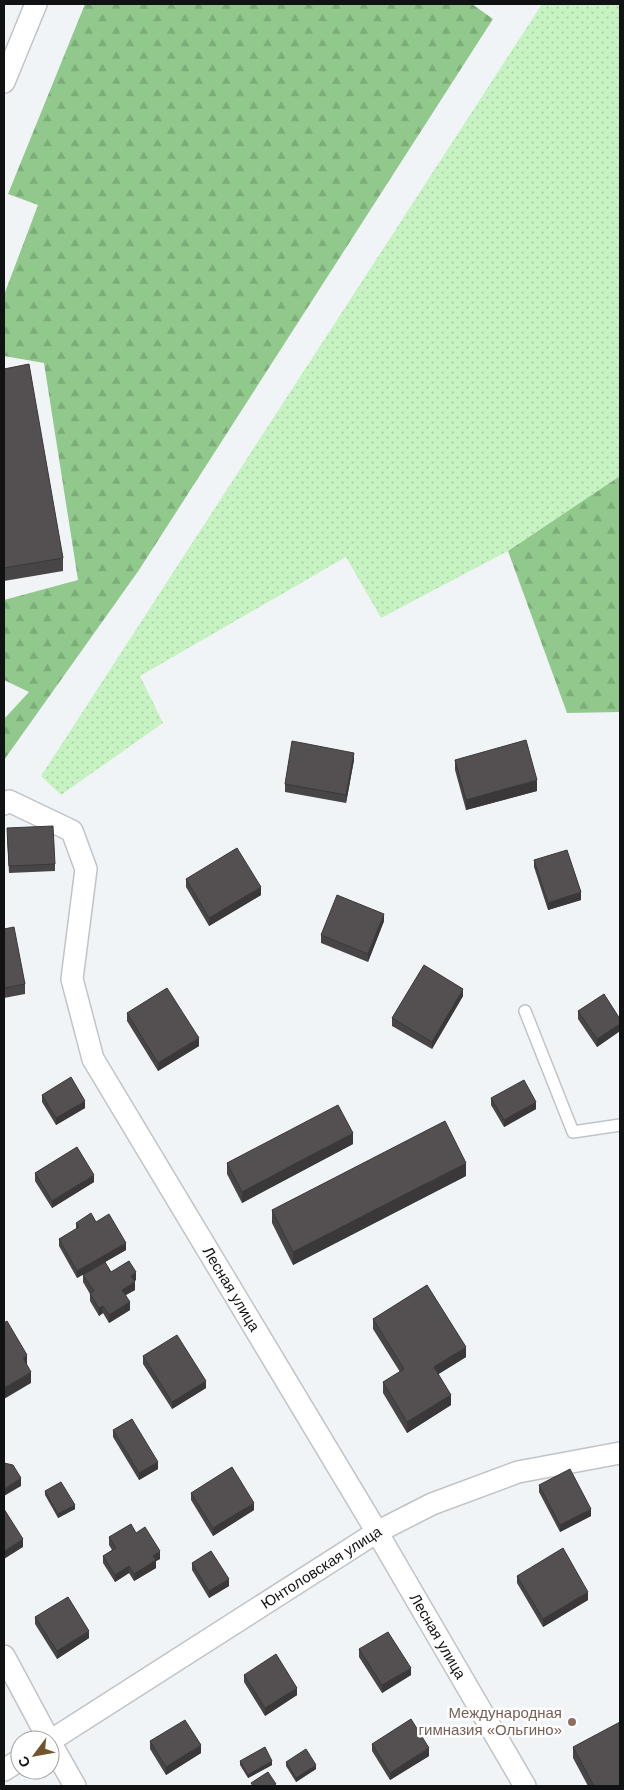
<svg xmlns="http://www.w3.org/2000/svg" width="624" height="1790" viewBox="0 0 624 1790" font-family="Helvetica,sans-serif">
<defs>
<pattern id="grass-dots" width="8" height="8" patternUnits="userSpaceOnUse" patternTransform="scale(1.25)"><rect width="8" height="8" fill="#c7f3c2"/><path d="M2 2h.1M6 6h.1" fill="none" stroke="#aacfa6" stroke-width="1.8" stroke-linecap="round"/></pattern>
<pattern id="forest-firs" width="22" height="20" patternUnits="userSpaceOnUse" patternTransform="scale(1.25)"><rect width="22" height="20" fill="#91c98c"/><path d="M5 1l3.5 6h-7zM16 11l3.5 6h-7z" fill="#7cac78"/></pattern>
</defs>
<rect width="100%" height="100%" fill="#f1f4f7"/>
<polygon fill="url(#grass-dots)" points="542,4 620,4 620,476 508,551 381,618 346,557 140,676 163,723 61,795 41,776"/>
<g fill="url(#forest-firs)">
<polygon points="85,4 472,4 493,19 139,570 4,760 4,719 29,692 4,680 4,600 78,580 44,363 4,356 4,295 38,205 8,194"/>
<polygon points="620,476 620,712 567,713 508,551"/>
</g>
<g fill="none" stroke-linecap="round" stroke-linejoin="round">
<g stroke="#c1c4c7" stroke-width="14">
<polyline id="service" points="525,1011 573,1132 620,1125"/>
</g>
<g stroke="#c1c4c7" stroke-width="24">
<g id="minor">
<polyline points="4,82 36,4"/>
<path id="s1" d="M4 804 9 801 72 831 86 869 72 979 93 1059 377 1532 525 1786"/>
<polyline points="4,1656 49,1740"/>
<path id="s2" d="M50 1741 377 1532 432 1504 518 1472 620 1453"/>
<polyline points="50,1742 75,1786"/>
<polyline points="4,1770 20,1760"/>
</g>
</g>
<use href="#service" stroke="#fff" stroke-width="11"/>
<use href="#minor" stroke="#fff" stroke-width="21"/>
</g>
<g fill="#484547">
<polygon points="4,369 63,558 63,571 4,581"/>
<polygon points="354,760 346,803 285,792 285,784"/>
<polygon points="455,760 537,791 466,810 455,770"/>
<polygon points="7,835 55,864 55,871 9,873"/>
<polygon points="534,860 581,900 548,910 534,867"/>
<polygon points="186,879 261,895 209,926 186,887"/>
<polygon points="384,921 368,962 321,943 321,935"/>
<polygon points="4,929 25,984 25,994 4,998"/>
<polygon points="463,996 432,1049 392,1026 392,1018"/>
<polygon points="578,1011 620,1019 620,1031 597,1047 578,1019"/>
<polygon points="127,1013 199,1046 158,1071 127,1021"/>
<polygon points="42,1095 85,1108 56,1125 42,1102"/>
<polygon points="491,1098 536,1109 504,1127 491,1105"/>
<polygon points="353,1144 242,1203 227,1174 227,1163"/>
<polygon points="35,1173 94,1182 52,1208 35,1181"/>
<polygon points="466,1176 293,1265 272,1223 272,1210"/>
<polygon points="96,1222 126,1250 105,1262 111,1272 136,1280 134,1281 135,1290 126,1295 130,1310 109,1323 103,1313 99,1316 90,1301 90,1294 83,1282 83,1275 91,1270 77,1278 59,1246 59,1239 76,1229 76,1223"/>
<polygon points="373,1319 466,1357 438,1374 451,1405 407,1433 383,1393 383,1382 400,1372 373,1329"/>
<polygon points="143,1356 206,1388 172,1409 143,1364"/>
<polygon points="113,1430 158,1469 139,1480 113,1437"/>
<polygon points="539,1485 591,1516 560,1532 539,1492"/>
<polygon points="45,1491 75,1509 58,1518 45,1495"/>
<polygon points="191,1493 254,1510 213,1536 191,1500"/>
<polygon points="136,1533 160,1559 156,1561 156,1568 134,1581 129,1573 115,1582 103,1563 103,1556 112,1550 109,1545 109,1537"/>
<polygon points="192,1563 229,1586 209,1598 192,1570"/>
<polygon points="517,1576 588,1600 543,1627 517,1583"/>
<polygon points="35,1617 89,1638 57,1659 35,1624"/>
<polygon points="359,1649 411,1675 382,1693 359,1657"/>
<polygon points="244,1675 297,1695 265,1716 244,1682"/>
<polygon points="150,1741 201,1753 166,1775 150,1749"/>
<polygon points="372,1744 429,1756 390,1780 372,1751"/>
<polygon points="573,1747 620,1786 588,1786 573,1758"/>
<polygon points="240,1761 272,1765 248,1778 240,1765"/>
<polygon points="286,1762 316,1769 296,1782 286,1766"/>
</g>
<g fill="#3b3839">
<polygon points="354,753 354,760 346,803 346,795"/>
<polygon points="537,780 537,791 466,810 466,800"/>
<polygon points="261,887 261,895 209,926 209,918"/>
<polygon points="581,892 581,900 548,910 548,903"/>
<polygon points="384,914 384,921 368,962 368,954"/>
<polygon points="463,989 463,996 432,1049 432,1042"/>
<polygon points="620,1024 620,1031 597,1047 597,1039"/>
<polygon points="199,1038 199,1046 158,1071 158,1063"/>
<polygon points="85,1101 85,1108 56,1125 56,1118"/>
<polygon points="536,1102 536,1109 504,1127 504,1120"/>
<polygon points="353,1133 353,1144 242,1203 242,1192"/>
<polygon points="466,1163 466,1176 293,1265 293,1252"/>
<polygon points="94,1175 94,1182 52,1208 52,1201"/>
<polygon points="126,1243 126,1250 77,1278 77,1271"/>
<polygon points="136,1272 136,1280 131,1283 131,1276"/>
<polygon points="135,1282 135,1290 122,1297 122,1290"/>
<polygon points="130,1302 130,1310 109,1323 109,1315"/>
<polygon points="103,1306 103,1313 99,1316 99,1308"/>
<polygon points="466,1347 466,1357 434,1377 434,1367"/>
<polygon points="27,1355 27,1366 23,1358"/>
<polygon points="31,1372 31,1383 4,1399 4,1388"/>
<polygon points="206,1381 206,1388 172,1409 172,1402"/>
<polygon points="451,1395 451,1405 407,1433 407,1422"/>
<polygon points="158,1462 158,1469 139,1480 139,1473"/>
<polygon points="21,1478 21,1486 4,1496 4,1489"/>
<polygon points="254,1503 254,1510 213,1536 213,1528"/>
<polygon points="75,1505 75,1509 58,1518 58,1514"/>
<polygon points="591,1509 591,1516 560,1532 560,1525"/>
<polygon points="23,1539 23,1547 4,1559 4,1551"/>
<polygon points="160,1551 160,1559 156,1561 156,1568 134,1581 134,1574 153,1556"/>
<polygon points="129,1566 129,1573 115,1582 115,1575"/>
<polygon points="229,1579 229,1586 209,1598 209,1591"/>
<polygon points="588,1592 588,1600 543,1627 543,1619"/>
<polygon points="89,1631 89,1638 57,1659 57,1651"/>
<polygon points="411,1668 411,1675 382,1693 382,1685"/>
<polygon points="297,1688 297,1695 265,1716 265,1708"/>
<polygon points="201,1745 201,1753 166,1775 166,1767"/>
<polygon points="429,1748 429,1756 390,1780 390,1773"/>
<polygon points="272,1761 272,1765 248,1778 248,1775"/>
<polygon points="316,1765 316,1769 296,1782 296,1778"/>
</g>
<g fill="#545052" stroke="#3b3839">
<polygon points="29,364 63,558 4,568 4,369"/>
<polygon points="526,740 537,780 466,800 455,760"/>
<polygon points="292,741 354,753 346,795 285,784"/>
<polygon points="53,826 55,864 9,866 7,828"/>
<polygon points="237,848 261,887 209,918 186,879"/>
<polygon points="567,850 581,892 548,903 534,860"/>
<polygon points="337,895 384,914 368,954 321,935"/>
<polygon points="14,927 25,984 4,988 4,929"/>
<polygon points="424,965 463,989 432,1042 392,1018"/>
<polygon points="167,988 199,1038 158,1063 127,1013"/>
<polygon points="604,994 620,1019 620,1024 597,1039 578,1011"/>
<polygon points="71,1077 85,1101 56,1118 42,1095"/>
<polygon points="524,1080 536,1102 504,1120 491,1098"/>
<polygon points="338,1105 353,1133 242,1192 227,1163"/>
<polygon points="445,1121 466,1163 293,1252 272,1210"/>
<polygon points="77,1147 94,1175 52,1201 35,1173"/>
<polygon points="91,1213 96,1222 109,1214 126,1243 77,1271 59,1239 79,1227 76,1223"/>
<polygon points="129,1261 136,1272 131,1276 135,1282 122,1290 130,1302 109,1315 103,1306 99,1308 90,1294 94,1291 83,1275 105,1262 111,1272"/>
<polygon points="427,1285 466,1347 434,1367 451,1395 407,1422 383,1382 404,1369 373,1319"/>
<polygon points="7,1321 27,1355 23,1358 31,1372 4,1388 4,1323"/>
<polygon points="177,1335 206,1381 172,1402 143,1356"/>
<polygon points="132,1419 158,1462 139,1473 113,1430"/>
<polygon points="4,1463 13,1465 21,1478 4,1489"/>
<polygon points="232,1467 254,1503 213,1528 191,1493"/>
<polygon points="570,1469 591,1509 560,1525 539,1485"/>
<polygon points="61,1482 75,1505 58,1514 45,1491"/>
<polygon points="4,1509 23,1539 4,1551"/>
<polygon points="131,1524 136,1533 145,1527 160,1551 153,1556 156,1560 134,1574 129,1566 115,1575 103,1556 116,1548 109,1537"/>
<polygon points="563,1548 588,1592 543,1619 517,1576"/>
<polygon points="211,1551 229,1579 209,1591 192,1563"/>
<polygon points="68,1597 89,1631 57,1651 35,1617"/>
<polygon points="388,1632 411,1668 382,1685 359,1649"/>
<polygon points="276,1654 297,1688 265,1708 244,1675"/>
<polygon points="411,1719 429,1748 390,1773 372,1744"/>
<polygon points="185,1720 201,1745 166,1767 150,1741"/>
<polygon points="620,1722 620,1786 594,1786 573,1747"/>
<polygon points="265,1747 272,1761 248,1775 240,1761"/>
<polygon points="306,1749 316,1765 296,1778 286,1762"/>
<polygon points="268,1772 276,1784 273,1786 253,1786 251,1783"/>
</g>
<circle fill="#8d6e63" stroke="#fff" stroke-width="2" cx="572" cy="1722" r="5"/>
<g text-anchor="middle" stroke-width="5" stroke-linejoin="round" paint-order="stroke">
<g font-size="15" fill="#111213" stroke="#fff">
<text dy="5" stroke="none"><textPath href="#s1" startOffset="578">Лесная улица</textPath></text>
<text dy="5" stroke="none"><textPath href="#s2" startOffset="322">Юнтоловская улица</textPath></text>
<text dy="5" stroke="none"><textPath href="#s1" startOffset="982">Лесная улица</textPath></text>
</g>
<g font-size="15" fill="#785e54" stroke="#fff" text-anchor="end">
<text x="562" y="1718">Международная<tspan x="562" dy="17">гимназия «Ольгино»</tspan></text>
</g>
</g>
<rect width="624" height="1790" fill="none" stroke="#111213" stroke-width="10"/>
<g transform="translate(35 1755) rotate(238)"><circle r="24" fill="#ffffff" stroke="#a0a0a1"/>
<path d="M0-4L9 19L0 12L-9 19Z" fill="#725629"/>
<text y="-8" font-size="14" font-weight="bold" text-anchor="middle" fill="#111213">С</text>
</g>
</svg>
